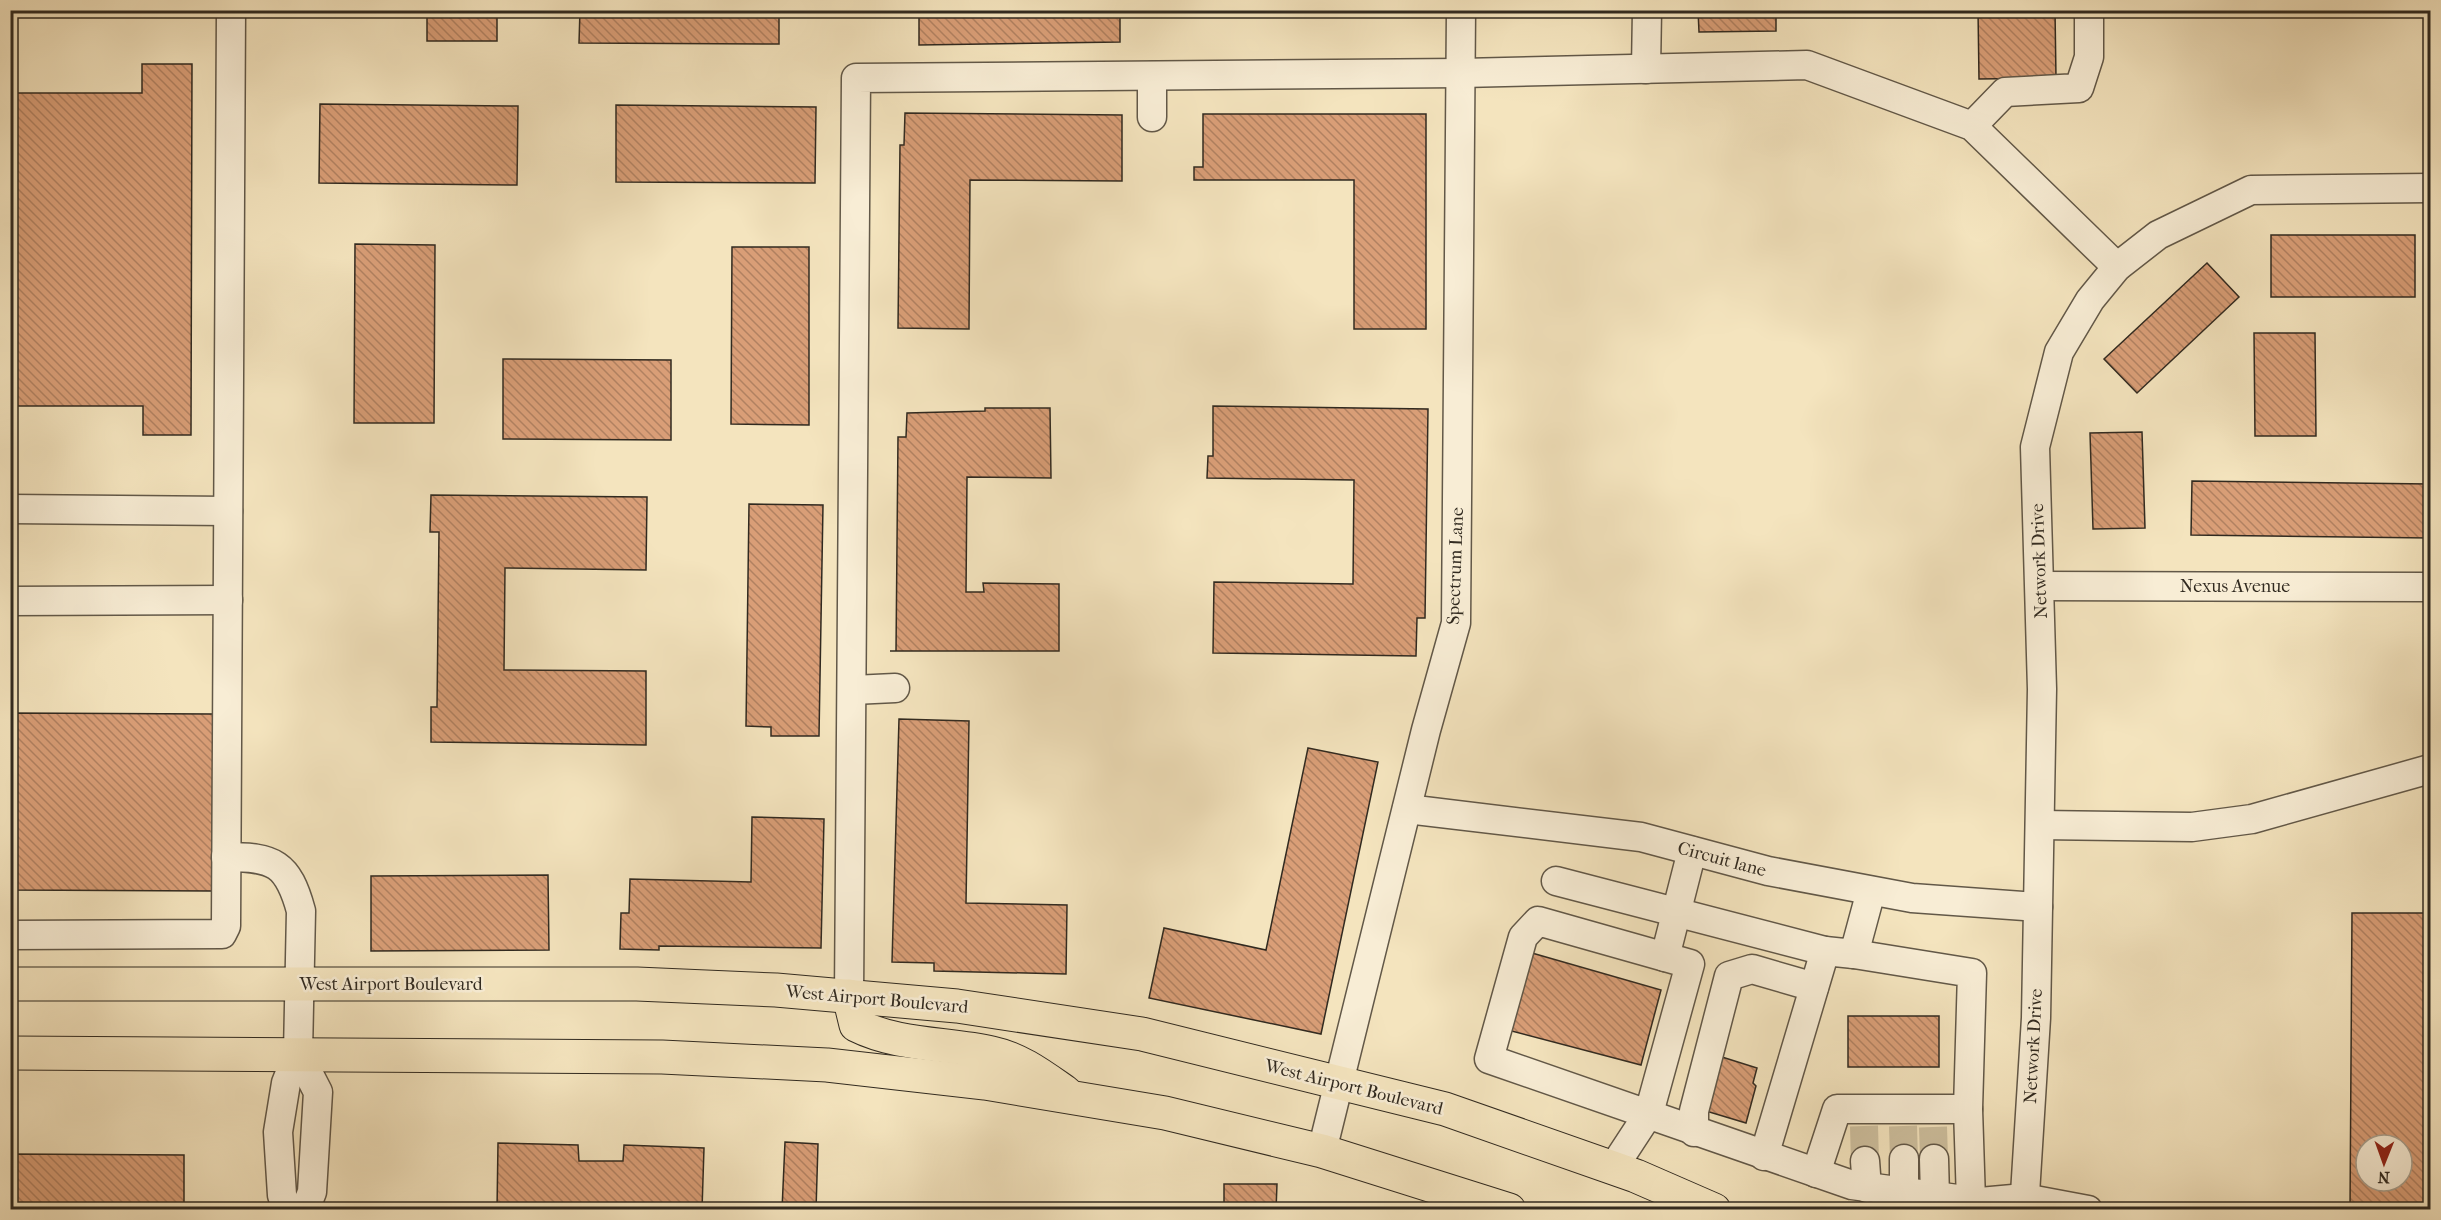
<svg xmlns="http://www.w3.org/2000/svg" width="2441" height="1220" viewBox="0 0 2441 1220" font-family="'IM FELL French Canon',serif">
<defs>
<pattern id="building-back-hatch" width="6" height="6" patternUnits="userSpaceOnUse" patternTransform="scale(1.5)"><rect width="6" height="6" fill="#d99e77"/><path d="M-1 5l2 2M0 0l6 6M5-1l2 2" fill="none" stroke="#b18161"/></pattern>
</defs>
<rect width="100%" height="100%" fill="#f4e4be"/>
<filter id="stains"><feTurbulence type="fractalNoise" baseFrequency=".00333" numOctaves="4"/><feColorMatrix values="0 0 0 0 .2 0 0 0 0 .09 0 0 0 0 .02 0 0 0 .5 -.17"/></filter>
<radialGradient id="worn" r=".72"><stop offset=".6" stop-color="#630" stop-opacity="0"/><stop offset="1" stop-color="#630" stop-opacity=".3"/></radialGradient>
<g fill="url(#building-back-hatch)" stroke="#312a20" stroke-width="1.5" fill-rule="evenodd">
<rect x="427" y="10" width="70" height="31"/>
<polygon points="580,10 779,10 779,44 579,43"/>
<polygon points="919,10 1120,10 1120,42 919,45"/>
<polygon points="1698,10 1776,10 1776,31 1699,32"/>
<polygon points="1978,10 2055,10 2056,78 1979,79"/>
<polygon points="142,64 192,64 191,435 143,435 143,406 10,406 10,93 142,93"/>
<polygon points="320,104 518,106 517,185 319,183"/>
<polygon points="616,105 816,107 815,183 616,182"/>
<polygon points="905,113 1122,115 1122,181 970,180 969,329 898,328 900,145 904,145"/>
<polygon points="1203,114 1426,114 1426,329 1354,329 1354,180 1194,180 1194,167 1203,167"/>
<rect x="2271" y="235" width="144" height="62"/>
<polygon points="355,244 435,245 434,423 354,423"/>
<polygon points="732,247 809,247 809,425 731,424"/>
<polygon points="2207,263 2239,297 2137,393 2104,359"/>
<polygon points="2254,333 2315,333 2316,436 2255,436"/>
<polygon points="503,359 671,360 671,440 503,439"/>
<polygon points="1213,406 1428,409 1425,618 1417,618 1416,656 1213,653 1214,582 1353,584 1354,480 1207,478 1208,456 1213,456"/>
<polygon points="985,408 1050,408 1051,478 967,477 966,592 984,592 983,583 1059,584 1059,651 890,651 896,651 898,437 906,437 907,413 985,411"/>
<polygon points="2142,432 2145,528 2093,529 2090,433"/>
<polygon points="2192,481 2430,484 2430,538 2191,535"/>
<polygon points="431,495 647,497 646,570 505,568 504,670 646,671 646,745 431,742 431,707 437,707 439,532 430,532"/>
<polygon points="749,504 823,505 819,736 771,736 771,727 746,726"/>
<polygon points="10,713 213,714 212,891 10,890"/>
<polygon points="899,719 969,721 966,903 1067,905 1066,974 934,971 934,963 892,962"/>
<polygon points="1308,748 1378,762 1321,1034 1149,998 1164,928 1266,950"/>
<polygon points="752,817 824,819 821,948 659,946 659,950 620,949 621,913 629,913 630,879 751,882"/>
<polygon points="548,875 549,950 371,951 371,876"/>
<path d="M2352 913H2430V1210H2350ZM2366 1145H2402V1181H2366Z"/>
<polygon points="1525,951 1661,990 1641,1065 1504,1029"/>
<rect x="1848" y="1016" width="91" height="51"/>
<polygon points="1722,1057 1757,1068 1753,1083 1756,1086 1746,1123 1706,1111"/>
<polygon points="785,1142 818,1144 816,1210 782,1210"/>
<polygon points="498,1143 578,1145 579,1161 623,1161 624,1145 704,1148 702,1210 497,1210"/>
<polygon points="10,1154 184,1155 184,1210 10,1210"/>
<polygon points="1224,1184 1277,1184 1276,1210 1224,1210"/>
</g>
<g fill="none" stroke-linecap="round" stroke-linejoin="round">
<g stroke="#cdbf9e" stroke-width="28" stroke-dasharray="28 14" stroke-linecap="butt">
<polyline points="1864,1126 1865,1161"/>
<polyline points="1903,1126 1904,1159"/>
<polyline points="1933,1127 1934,1159"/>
</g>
<g stroke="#625848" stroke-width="31">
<g id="minor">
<polyline points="1646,69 1647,10"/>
<polyline points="1152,117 1152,76"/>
<polyline points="1972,126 2005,92 2079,88 2089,57 2089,10"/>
<polyline points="10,509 228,511"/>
<polyline points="2040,586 2430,587"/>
<polyline points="10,601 228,600"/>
<polyline points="853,690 895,688"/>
<polyline points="1407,809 1641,837 1768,871 1912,898 2038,907"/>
<polyline points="2040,825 2192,827 2252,819 2430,769"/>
<path d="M226 857C274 857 288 863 301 911L298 1053 286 1083 278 1132 282 1195 287 1210"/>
<polyline points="1556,881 1825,951"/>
<polyline points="10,935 222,934 226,926 231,10"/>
<polyline points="1854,954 1972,973 1968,1109 1971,1201"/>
<polyline points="1665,957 1692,851"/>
<polyline points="849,996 856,78 1462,73 1807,65 1972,126 2117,267"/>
<polyline points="298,1053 318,1092 312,1192 305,1210"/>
<polyline points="1694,1132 1694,1111 1729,976 1752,969 1814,987"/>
<polyline points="1322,1151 1426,730 1456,623 1461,10"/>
<polyline points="1764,1156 1825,951 1854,954 1871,891"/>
<polyline points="1904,1159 1904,1193"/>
<polyline points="1934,1159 1935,1197"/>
<polyline points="1865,1161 1867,1188"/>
<polyline points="1613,1168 1649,1113 1690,964 1538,921 1523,937 1489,1059 1852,1185 1980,1202 2024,1198 2088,1210"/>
<polyline points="1816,1173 1837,1109 1968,1109"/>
<polyline points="2024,1210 2036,1018 2042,689 2035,447 2059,352 2090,300 2117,267 2158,235 2251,190 2430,188"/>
</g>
</g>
<g stroke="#312a20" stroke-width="35">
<g id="major">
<polyline points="10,984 637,984 776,990 957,1006 1142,1034 1445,1109 1636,1176 1714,1210"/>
<path d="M849 996 856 1025C898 1046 947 1043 992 1053 1020 1059 1042 1076 1065 1092"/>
<polyline points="10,1053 662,1057 827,1065 985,1083 1165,1113 1322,1151 1509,1210"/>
</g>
</g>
<use href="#minor" stroke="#f8edd5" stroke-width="28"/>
<use href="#major" stroke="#f4e4be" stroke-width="33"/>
</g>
<g text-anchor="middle" stroke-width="5" stroke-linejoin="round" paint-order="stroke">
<g font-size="18" fill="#312a20" stroke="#f8edd5">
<text transform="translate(2039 561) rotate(-92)" y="6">Network Drive</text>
<text transform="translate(1455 566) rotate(-88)" y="6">Spectrum Lane</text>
<text x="2235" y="592">Nexus Avenue</text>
<text transform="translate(1722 859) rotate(15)" y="6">Circuit lane</text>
<text x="391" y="990">West Airport Boulevard</text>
<text transform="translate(877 999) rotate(5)" y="6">West Airport Boulevard</text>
<text transform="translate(2033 1046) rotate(-87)" y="6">Network Drive</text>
<text transform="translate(1354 1087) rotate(14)" y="6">West Airport Boulevard</text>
</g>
</g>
<rect width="2441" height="1220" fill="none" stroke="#f4e4be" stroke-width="36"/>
<rect x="12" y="12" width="2417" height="1196" fill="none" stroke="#312a20" stroke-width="3"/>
<rect x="18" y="18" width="2405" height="1184" fill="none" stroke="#312a20" stroke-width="1.5"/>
<g transform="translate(2384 1163) rotate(181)"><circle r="28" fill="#f8edd5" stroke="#a89f8d" stroke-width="1.5"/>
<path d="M0-4.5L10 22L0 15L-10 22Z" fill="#8f2418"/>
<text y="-9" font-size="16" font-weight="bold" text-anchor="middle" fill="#312a20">N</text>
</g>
<rect width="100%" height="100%" filter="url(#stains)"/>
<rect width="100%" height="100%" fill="url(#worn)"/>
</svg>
